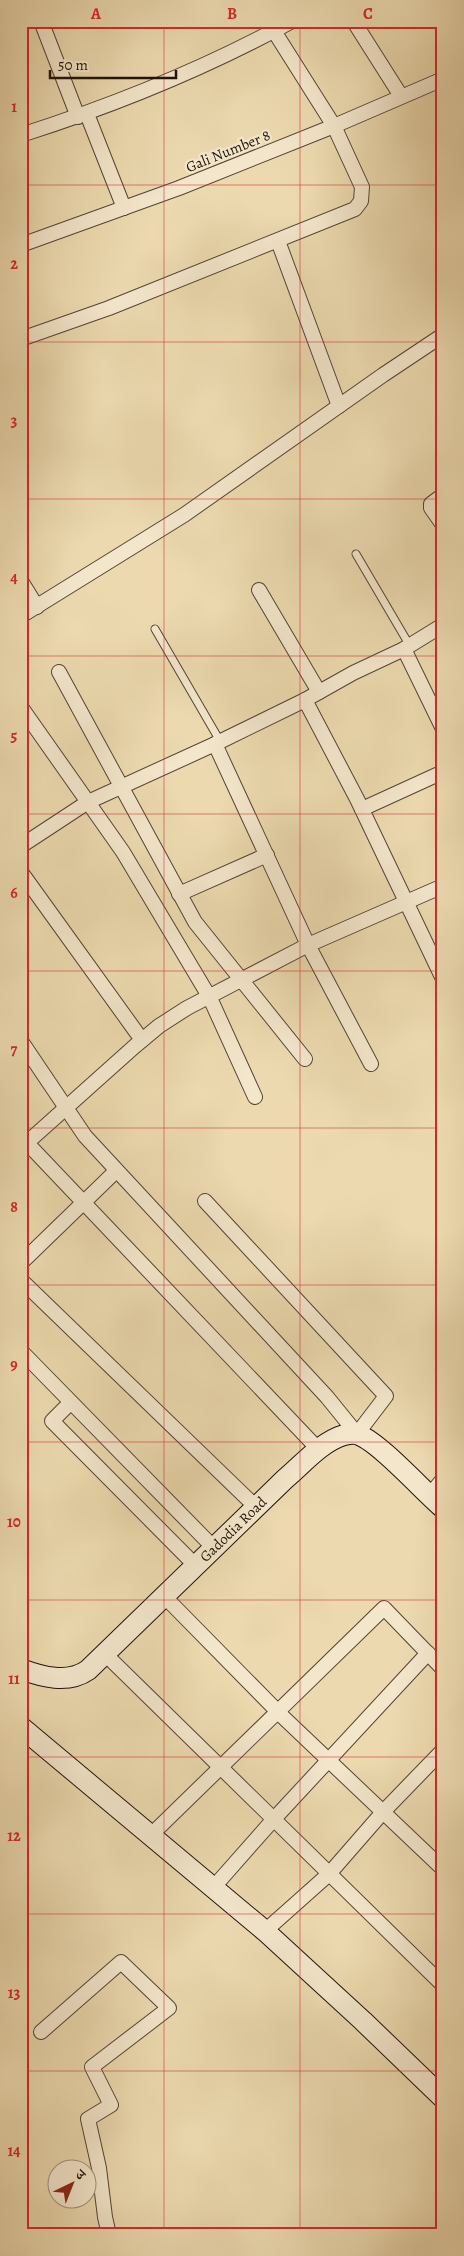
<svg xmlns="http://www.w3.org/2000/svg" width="464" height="2256" viewBox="0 0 464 2256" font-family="Alegreya,'Noto Serif Devanagari',serif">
<rect width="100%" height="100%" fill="#ecd9af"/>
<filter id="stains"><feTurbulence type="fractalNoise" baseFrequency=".004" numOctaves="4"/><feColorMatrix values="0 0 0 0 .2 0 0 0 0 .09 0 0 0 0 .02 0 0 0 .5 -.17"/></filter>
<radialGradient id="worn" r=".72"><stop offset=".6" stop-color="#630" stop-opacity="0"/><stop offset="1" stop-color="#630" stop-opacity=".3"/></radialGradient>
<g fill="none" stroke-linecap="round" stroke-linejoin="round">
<g stroke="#534433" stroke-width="9">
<g id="lane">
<polyline points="356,554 410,646"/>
<polyline points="155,629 220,741"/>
</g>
</g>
<g stroke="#534433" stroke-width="16">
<g id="street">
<polyline points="41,21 78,117"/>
<polyline points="356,25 401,96"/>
<polyline points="87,114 124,208"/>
<path d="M21 135C115 105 206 68 292 21"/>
<polyline points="278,241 339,406"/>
<polyline points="21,245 179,188 334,126 443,79"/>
<polyline points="21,339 109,308 355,209 361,201 362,187 334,126 274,31"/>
<polyline points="443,495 431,504 431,508 443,525"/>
<polyline points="21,581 37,607"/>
<polyline points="259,590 319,692"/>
<polyline points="21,616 184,515 383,375 443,335"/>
<polyline points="404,649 443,729"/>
<polyline points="59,672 195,922 305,1059"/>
<polyline points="305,700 357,799 443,979"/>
<polyline points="21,707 123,852 210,998 255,1097"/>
<polyline points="215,744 308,945 371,1064"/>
<polyline points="362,809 443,772"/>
<polyline points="21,846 88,802 215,744 305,700 353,673 404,649 443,625"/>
<polyline points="21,872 142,1040"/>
<polyline points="179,894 267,855"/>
<polyline points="21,1041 85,1136 327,1397 357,1434 386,1396 205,1201"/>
<polyline points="27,1143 319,1450"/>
<polyline points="21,1148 135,1046 159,1026 187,1008 308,945 443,886"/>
<polyline points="21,1263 116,1171"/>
<polyline points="21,1280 256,1507"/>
<polyline points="21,1351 213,1547"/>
<polyline points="70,1403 52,1421 195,1565"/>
<polyline points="429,1496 443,1479"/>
<polyline points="164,1596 283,1717 443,1869"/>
<polyline points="104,1653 443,1985"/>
<polyline points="151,1835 384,1608 443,1669"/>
<polyline points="213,1888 273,1820 428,1653"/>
<polyline points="265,1931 329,1874 383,1812 443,1750"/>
<polyline points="41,2032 121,1962 169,2008 92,2067 111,2105 88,2119 99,2168 105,2217 109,2235"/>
</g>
</g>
<g stroke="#20130a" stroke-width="22">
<g id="secondary">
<path id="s1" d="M21 1669C42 1677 68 1684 88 1670L285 1479C303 1464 321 1442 344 1435 348 1434 355 1433 359 1435 380 1443 423 1491 443 1508"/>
<polyline points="21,1727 265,1931 363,2021 443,2098"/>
</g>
</g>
<use href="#lane" stroke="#f3e6cb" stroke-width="7"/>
<use href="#street" stroke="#f3e6cb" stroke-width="14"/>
<use href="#secondary" stroke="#f3e6cb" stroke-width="20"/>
</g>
<path fill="none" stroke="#d62828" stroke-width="1" stroke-opacity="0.55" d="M164 21V2235M300 21V2235M21 185H443M21 342H443M21 499H443M21 656H443M21 814H443M21 971H443M21 1128H443M21 1285H443M21 1442H443M21 1600H443M21 1757H443M21 1914H443M21 2071H443"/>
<g text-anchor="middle" stroke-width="4.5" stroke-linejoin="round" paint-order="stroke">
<g font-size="15" fill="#20130a" stroke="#f3e6cb">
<text transform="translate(228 151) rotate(-22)" y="5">Gali Number 8</text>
<text dy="5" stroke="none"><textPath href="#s1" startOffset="272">Gadodia Road</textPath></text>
</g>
</g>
<rect width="464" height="2256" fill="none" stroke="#ecd9af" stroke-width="55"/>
<g transform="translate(72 2184) rotate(43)"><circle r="24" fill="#f3e6cb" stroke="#9f927e"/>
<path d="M0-4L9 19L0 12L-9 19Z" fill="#8f2418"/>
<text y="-8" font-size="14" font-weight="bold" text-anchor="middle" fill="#20130a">उ</text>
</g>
<path d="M50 70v8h126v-8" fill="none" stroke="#20130a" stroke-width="2.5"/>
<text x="58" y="70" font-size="15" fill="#20130a" stroke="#f3e6cb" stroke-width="4" paint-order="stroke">50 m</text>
<rect x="28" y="28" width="408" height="2200" fill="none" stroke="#d62828" stroke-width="2"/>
<g font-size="16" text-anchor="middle" font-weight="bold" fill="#d62828">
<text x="96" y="19">A</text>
<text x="232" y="19">B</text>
<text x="368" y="19">C</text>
<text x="14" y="112">1</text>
<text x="14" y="269">2</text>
<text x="14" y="426">3</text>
<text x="14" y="583">4</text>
<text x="14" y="741">5</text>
<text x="14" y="898">6</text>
<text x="14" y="1055">7</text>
<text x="14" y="1212">8</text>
<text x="14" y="1370">9</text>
<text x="14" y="1527">10</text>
<text x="14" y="1684">11</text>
<text x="14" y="1841">12</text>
<text x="14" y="1998">13</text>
<text x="14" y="2156">14</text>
</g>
<rect width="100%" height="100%" filter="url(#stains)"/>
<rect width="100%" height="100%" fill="url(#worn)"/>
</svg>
